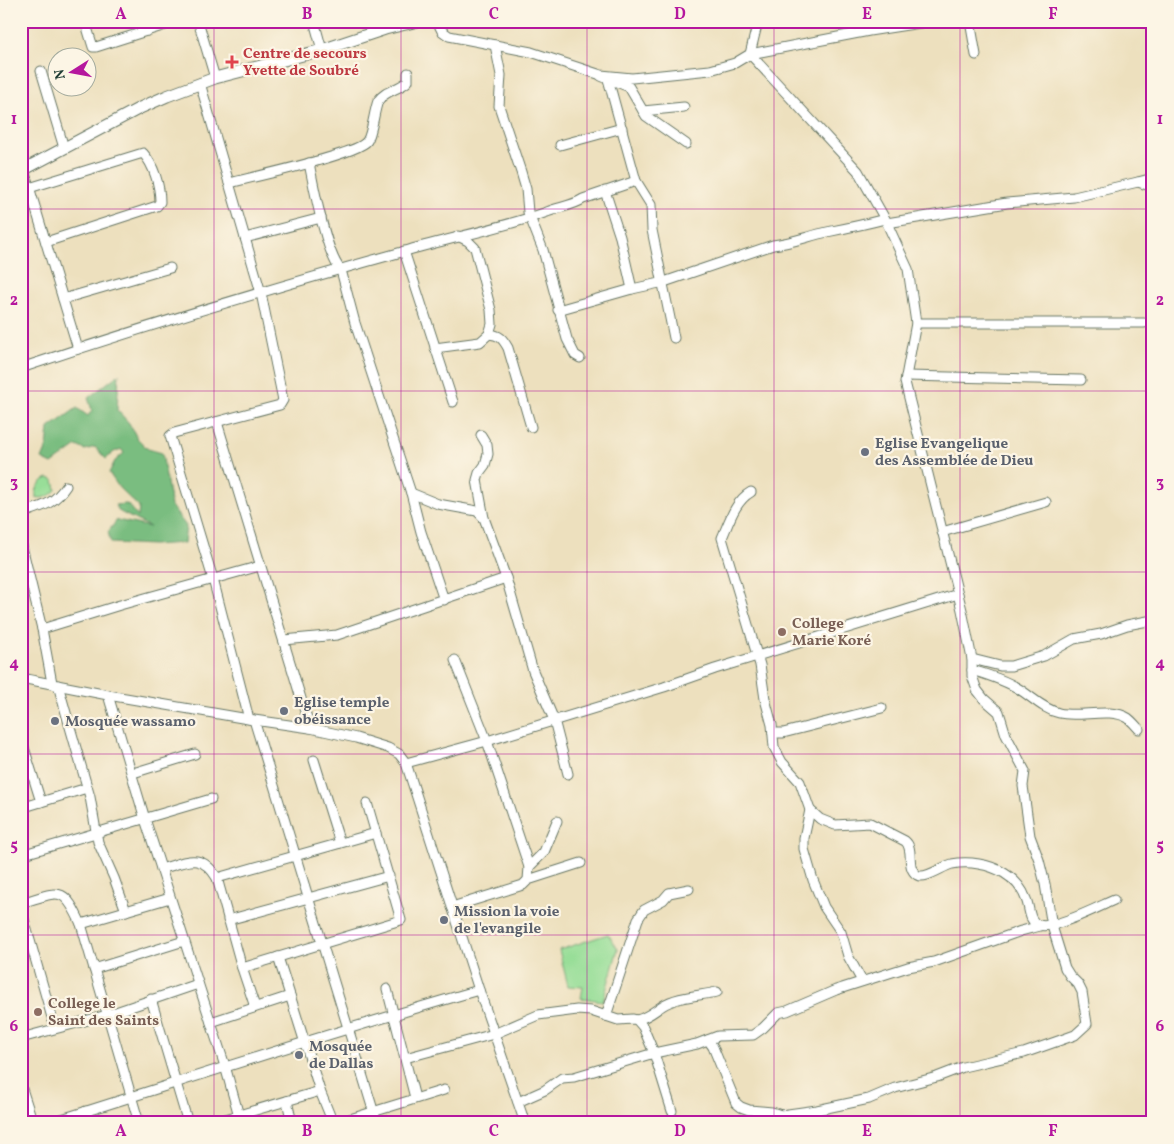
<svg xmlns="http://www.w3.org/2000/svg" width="1174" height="1144" viewBox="0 0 1174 1144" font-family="Vollkorn,serif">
<rect width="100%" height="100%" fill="#fcf5e5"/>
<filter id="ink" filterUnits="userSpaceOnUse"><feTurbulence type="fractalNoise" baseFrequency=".02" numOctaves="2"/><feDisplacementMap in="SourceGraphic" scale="10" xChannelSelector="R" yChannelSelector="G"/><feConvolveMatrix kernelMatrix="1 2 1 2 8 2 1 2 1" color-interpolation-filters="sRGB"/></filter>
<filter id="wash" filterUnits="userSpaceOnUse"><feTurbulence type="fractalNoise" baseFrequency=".0096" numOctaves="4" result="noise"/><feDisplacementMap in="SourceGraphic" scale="20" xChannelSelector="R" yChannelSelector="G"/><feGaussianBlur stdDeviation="1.12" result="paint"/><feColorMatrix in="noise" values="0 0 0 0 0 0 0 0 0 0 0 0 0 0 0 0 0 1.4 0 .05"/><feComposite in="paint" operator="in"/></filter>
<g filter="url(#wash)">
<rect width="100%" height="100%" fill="#ede0be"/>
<g fill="#98de98" stroke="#5c8e66">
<path d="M48 478 54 480 56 490C51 495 44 500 36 497 35 489 40 481 48 478Z"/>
<polygon points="608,934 618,949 603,1001 581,998 583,987 568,986 559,950"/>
</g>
<polygon fill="#7abd80" stroke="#4c7d5a" points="119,374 117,410 129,423 137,438 148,449 162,453 171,506 186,526 184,543 153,545 111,543 108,532 117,520 150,527 120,512 115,505 127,504 138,517 139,507 120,489 109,473 115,461 124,453 121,449 114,452 106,459 95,447 85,450 77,446 52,464 42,459 47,447 49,428 77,408 88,416 92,410 88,398"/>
</g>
<g filter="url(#ink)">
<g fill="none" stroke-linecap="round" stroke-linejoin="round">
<g stroke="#677664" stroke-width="11">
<g id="minor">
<polyline points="85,21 93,47 96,47 178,21"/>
<polyline points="145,21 147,31"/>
<polyline points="198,21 215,78"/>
<polyline points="314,21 322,50"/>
<polyline points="373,21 376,32"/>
<polyline points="437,21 442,31 449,36 531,52 601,75 632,78 710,70 735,63 750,54 758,21"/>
<polyline points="970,21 976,55"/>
<polyline points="495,45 501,75 499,106 521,172 526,189 528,212 543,250 567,339 575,355 580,358"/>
<polyline points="750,54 858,171 885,219 908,269 916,323 905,382 962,610 972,659 1000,666 1011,666 1044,656 1074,639 1101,634 1127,625 1153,620"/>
<polyline points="750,54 869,31 933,21"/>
<polyline points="41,71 64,148"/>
<polyline points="601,76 608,79 636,181 651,205 652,230 674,338"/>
<polyline points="609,79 629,87 646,116 686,144"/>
<polyline points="200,83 261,293 283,400 280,405 174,433 170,436 213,579 249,719"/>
<polyline points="643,111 684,107"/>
<polyline points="560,145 622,128"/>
<path d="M309 163C314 187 326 255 341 270L355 323 411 493 421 532 444 600"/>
<polyline points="24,170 78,349"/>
<polyline points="1138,182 1153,178"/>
<path d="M229 183C250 178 358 154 367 141 372 134 374 111 378 101 385 90 399 90 408 81V73"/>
<path d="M29 188 143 153C154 165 160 186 160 202L157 206 46 242"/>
<polyline points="605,191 620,237 632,289"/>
<polyline points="887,223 1007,203 1074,197 1138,182 1153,187"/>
<polyline points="245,238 321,218"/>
<polyline points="404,251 453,402"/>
<polyline points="63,299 170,268"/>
<path d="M558 310 632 289 664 282 773 245C791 243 809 236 827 232 847 228 866 224 885 219"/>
<polyline points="916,323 1144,323"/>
<path d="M489 334C500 335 503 339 508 348L531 427"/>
<polyline points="435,348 480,342 489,334 492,324 491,310 475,248 468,241 458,236"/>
<path d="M21 368C149 325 279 286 409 250 455 237 502 228 547 212 559 207 572 206 583 199L636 181"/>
<polyline points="906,376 1081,380"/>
<polyline points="217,422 310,728"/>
<polyline points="481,435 487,445 488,454 485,465 479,473 477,480 484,518 506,578 533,671 554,720 568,774"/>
<path d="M751 492C735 501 729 522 722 538L760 665 765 699 772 725 774 747 782 762 800 782 810 810 820 819 835 825 870 823 905 841C915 849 905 867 917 875 925 880 943 866 952 864 969 861 989 864 1004 873 1014 879 1022 888 1026 899 1030 907 1028 922 1039 925 1054 930 1098 907 1114 900"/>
<polyline points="411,493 438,504 477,511 484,518"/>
<path d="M21 518 23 513C43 506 54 504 66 486"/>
<polyline points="942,532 1046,502"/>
<polyline points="21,542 42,629 52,683"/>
<polyline points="42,629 120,605 260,566"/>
<polyline points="284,640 337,635 506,578"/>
<path d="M972 670C988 675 1005 680 1019 689 1032 697 1043 709 1059 713 1079 718 1110 707 1128 718 1132 721 1136 726 1139 729"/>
<polyline points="21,678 108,695 254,720 310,728 356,738 388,748 399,754 406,763 479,990 525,1123"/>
<polyline points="58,685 90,797 98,842 114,878 126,911"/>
<polyline points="108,695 145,819 225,1066 241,1123"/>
<polyline points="254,720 377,1123"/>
<polyline points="773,733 783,733 882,708"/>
<polyline points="21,738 41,802"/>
<polyline points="314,760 340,843"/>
<polyline points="406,763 487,741 664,687 715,669 958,594"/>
<polyline points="133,773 195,754"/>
<polyline points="21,808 87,788"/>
<polyline points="810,810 804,838 804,849 813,880 824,907 841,932 848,956 862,981"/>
<polyline points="21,855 211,799"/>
<polyline points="529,867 544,852 557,821"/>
<path d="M161 869C186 862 201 851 217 878L242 968 255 1007"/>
<polyline points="217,878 376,833"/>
<polyline points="528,880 581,863"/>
<path d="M21 903C59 892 63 884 81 924L139 1123"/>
<polyline points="452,907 523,885 528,880 529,867 487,741 455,660"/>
<polyline points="21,909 55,1028"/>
<polyline points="228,920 389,876"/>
<polyline points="81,924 170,898"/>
<polyline points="278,957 320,1091 333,1123"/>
<polyline points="242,968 401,920 367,803"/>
<polyline points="94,969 184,941"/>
<polyline points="387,989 415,1098"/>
<polyline points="151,999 188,1123"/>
<polyline points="606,1016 638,919 644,910 663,900 669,893 689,889"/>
<path d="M637 1020C648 1017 653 1012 662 1006 677 996 699 996 717 992"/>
<polyline points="211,1022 290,996"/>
<polyline points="21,1038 107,1015 198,984"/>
<polyline points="708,1040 713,1047 736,1103 741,1107 749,1110 772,1112 781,1115 817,1110 869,1099 895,1088 937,1077 963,1067 1024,1053 1061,1040 1075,1035 1087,1024 1082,992 1078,984 1070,976 1065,968 1052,926 1045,884 1039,860 1030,836 1023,786 1025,771 1006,735 999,712 984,699 977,690 972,676 972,659"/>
<polyline points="405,1058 494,1034 538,1015 577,1010 591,1011 618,1020 633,1019 637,1020 643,1027 654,1053 697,1044 718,1036 753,1035 763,1028 778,1013 787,1011 836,990 908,967 934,962 1021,931 1040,926"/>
<polyline points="21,1086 33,1123"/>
<polyline points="287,1101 292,1123"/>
<polyline points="518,1102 545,1090 562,1078 574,1077 654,1053 672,1111"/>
<polyline points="86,1111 90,1123"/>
<path d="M49 1123C192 1078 334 1031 479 990"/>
<polyline points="212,1123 320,1091"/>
<polyline points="337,1123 444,1090"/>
</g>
</g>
<g stroke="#677664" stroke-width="13">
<polyline id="major" points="21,171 140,108 167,96 215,78 322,50 385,29 418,21"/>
</g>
<use href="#minor" stroke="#fff" stroke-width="9"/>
<use href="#major" stroke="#fff" stroke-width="11"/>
</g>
</g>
<path fill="none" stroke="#b5179e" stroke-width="1" stroke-opacity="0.55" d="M214 21V1123M401 21V1123M587 21V1123M774 21V1123M960 21V1123M21 209H1153M21 391H1153M21 572H1153M21 754H1153M21 935H1153"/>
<path fill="#e0444e" stroke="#fcf5e5" stroke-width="2" d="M229.5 54.5h5v5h5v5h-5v5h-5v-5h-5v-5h5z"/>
<g fill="#6b7280" stroke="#fcf5e5" stroke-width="2">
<circle cx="865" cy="452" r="5"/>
<circle cx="284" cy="711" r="5"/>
<circle cx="55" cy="721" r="5"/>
<circle cx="444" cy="920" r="5"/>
<circle cx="299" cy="1055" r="5"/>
</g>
<g fill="#8d6e63" stroke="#fcf5e5" stroke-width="2">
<circle cx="782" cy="632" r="5"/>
<circle cx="38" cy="1012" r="5"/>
</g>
<g text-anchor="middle" stroke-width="4.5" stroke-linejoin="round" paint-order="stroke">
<g font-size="15" font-weight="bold" fill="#be3a42" stroke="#fcf5e5" text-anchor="start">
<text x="243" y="58">Centre de secours<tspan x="243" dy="17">Yvette de Soubré</tspan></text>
</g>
<g font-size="15" font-weight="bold" fill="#5b616d" stroke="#fcf5e5" text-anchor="start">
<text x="875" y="448">Eglise Evangelique<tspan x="875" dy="17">des Assemblée de Dieu</tspan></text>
<text x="294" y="707">Eglise temple<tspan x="294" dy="17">obéissance</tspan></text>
<text x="65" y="726">Mosquée wassamo</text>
<text x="454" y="916">Mission la voie<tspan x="454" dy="17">de l'evangile</tspan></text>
<text x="309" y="1051">Mosquée<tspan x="309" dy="17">de Dallas</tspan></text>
</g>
<g font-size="15" font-weight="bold" fill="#785e54" stroke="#fcf5e5" text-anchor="start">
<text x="792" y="628">College<tspan x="792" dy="17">Marie Koré</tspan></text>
<text x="48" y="1008">College le<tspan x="48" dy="17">Saint des Saints</tspan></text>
</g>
</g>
<rect width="1174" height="1144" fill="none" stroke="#fcf5e5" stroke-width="55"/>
<g transform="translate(72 72) rotate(259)"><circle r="24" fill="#fcf5e5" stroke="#a4ab9e"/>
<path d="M0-4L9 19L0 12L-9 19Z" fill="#b5179e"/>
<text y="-8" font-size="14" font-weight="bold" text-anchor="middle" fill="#1f3d34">N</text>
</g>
<rect x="28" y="28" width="1118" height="1088" fill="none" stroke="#b5179e" stroke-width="2"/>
<g font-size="16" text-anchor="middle" font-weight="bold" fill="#b5179e">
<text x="121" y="19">A</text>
<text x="307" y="19">B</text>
<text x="494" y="19">C</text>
<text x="680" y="19">D</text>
<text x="867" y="19">E</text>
<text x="1053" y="19">F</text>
<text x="14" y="124">1</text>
<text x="1160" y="124">1</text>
<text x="14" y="305">2</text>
<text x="1160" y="305">2</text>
<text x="14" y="487">3</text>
<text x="1160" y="487">3</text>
<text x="14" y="668">4</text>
<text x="1160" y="668">4</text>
<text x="14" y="850">5</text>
<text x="1160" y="850">5</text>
<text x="14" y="1031">6</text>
<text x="1160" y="1031">6</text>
<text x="121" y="1136">A</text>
<text x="307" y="1136">B</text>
<text x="494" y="1136">C</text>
<text x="680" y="1136">D</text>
<text x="867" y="1136">E</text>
<text x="1053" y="1136">F</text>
</g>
</svg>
